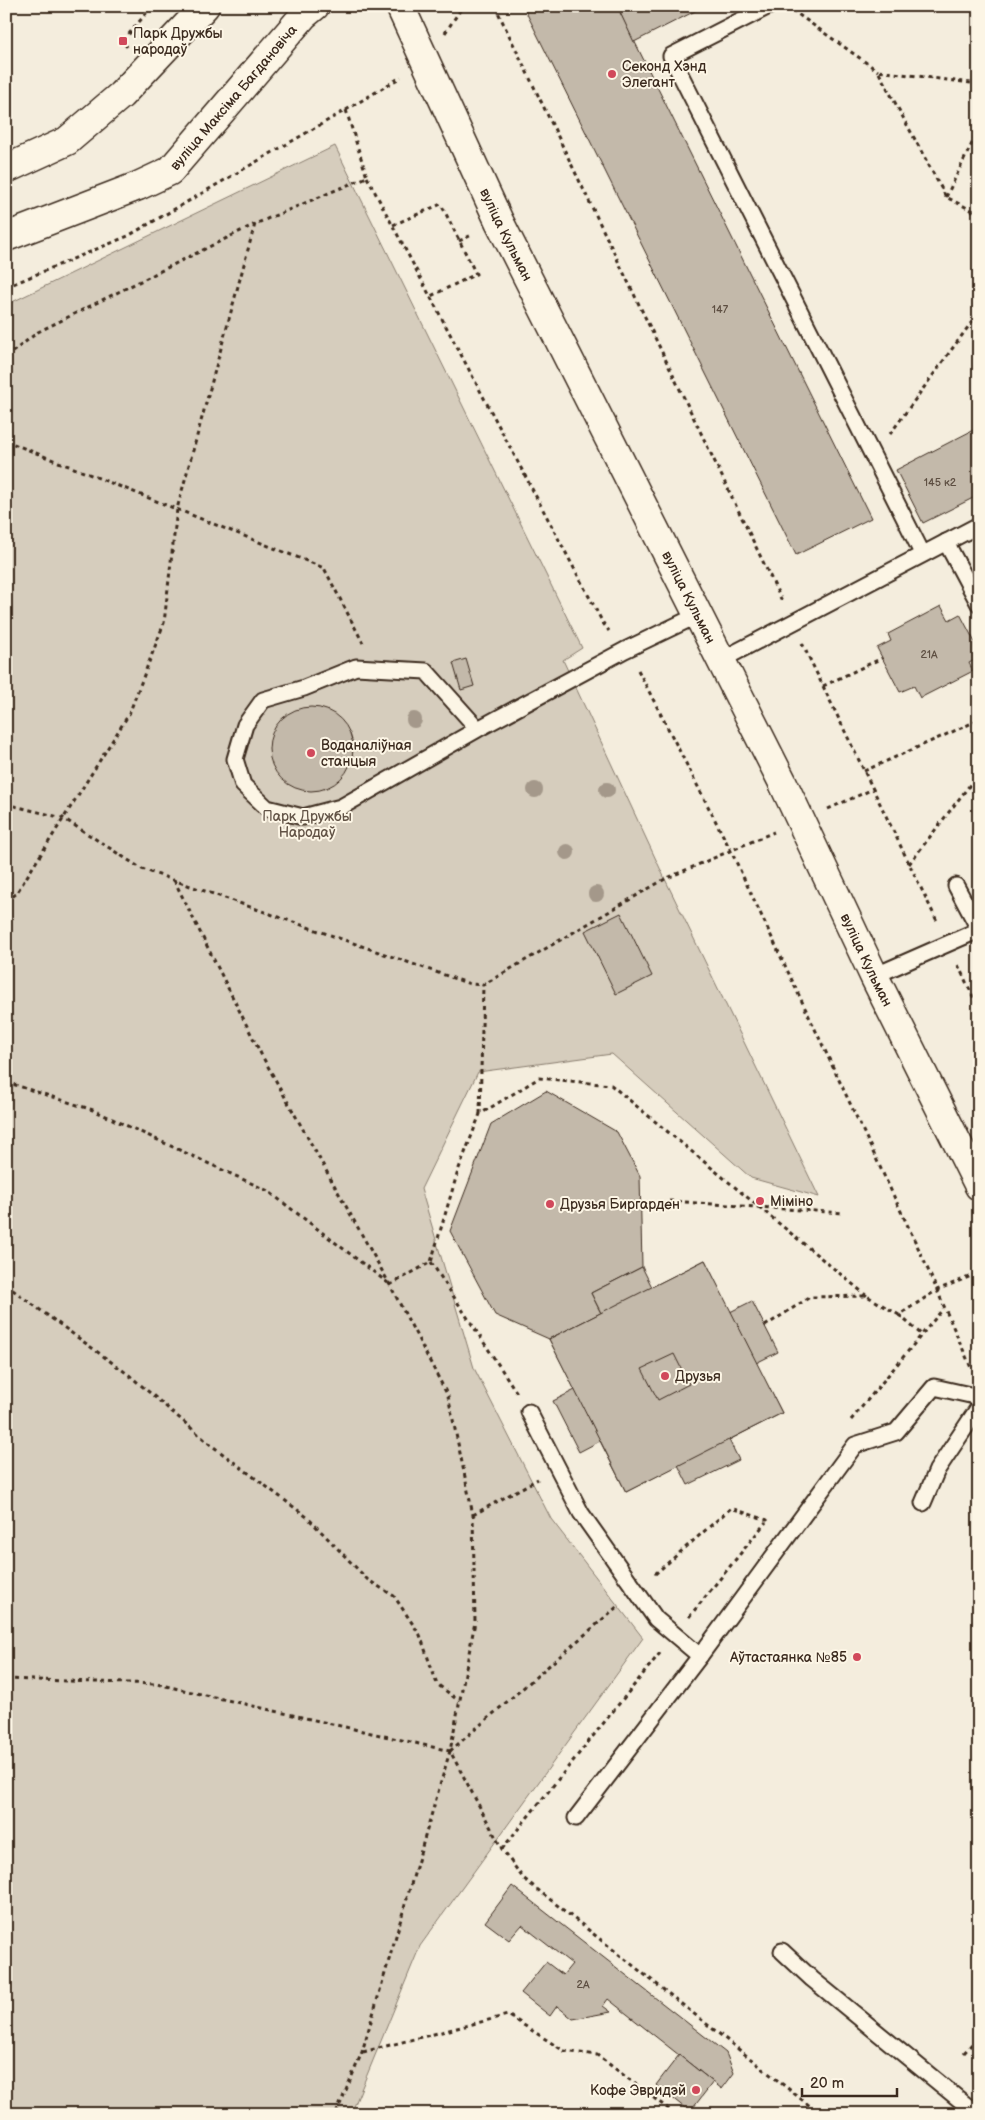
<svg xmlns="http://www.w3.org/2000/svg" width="985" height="2120" viewBox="0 0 985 2120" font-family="'Balsamiq Sans',sans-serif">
<rect width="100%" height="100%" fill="#f4eddd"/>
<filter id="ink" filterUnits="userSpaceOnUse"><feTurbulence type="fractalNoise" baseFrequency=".02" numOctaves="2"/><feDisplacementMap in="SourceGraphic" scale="10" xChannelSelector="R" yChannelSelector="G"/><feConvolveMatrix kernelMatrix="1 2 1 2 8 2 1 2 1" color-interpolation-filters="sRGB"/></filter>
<g filter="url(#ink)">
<polygon fill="#d6cdbd" stroke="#887c6e" points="335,146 582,648 563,660 665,879 819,1197 751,1178 612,1054 478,1072 421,1189 474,1368 551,1519 643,1638 420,1946 351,2114 6,2114 6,305"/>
<g fill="#c3b9aa" stroke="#3b2a1e">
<polygon points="528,6 617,6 871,518 796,555 524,8"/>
<polygon points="617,6 705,6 634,42"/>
<polygon points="979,427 979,495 923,523 896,470"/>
<polygon points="941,606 949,620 960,614 979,650 979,658 969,663 973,671 920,698 914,686 900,692 877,648 891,641 888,634"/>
<polygon points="466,659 474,686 461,690 453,663"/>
<circle cx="311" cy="749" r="42"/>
<polygon points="621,913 652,976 616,994 585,931"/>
<polygon points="546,1091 617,1132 640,1176 642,1267 591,1293 601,1313 549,1339 495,1315 450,1231 491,1124"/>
<polygon points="705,1260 730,1312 752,1301 778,1352 756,1363 782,1413 729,1440 739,1460 688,1485 678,1465 626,1492 600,1441 579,1452 553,1401 575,1390 549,1339 601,1313 591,1293 642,1267 652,1287"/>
<polygon points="705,1260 782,1413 626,1492 549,1339"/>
<polygon points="674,1354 689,1384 658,1400 642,1369"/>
<polygon points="512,1886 726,2053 734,2073 722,2089 608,1999 603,2006 611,2012 573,2019 557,2006 550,2016 521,1993 546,1962 563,1975 572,1964 522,1925 509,1940 485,1922"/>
<polygon points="679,2055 713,2082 690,2112 656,2085"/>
</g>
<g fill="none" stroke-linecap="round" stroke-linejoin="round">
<g stroke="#3b2a1e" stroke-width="19">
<g id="service">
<polyline points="769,6 671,56 922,553"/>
<polyline points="946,542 979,604"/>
<polyline points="721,660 979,525"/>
<polyline points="478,729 426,671 356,667 304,688 263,700 245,725 235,759 243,785 267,808 303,817 341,807 478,729 625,650 698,615"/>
<polyline points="956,886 979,929"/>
<polyline points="874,976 979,930"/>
<polyline points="529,1412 581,1513 656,1619 700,1656"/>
<polyline points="923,1503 937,1470 979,1407"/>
<polyline points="576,1818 700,1656 855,1445 896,1432 934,1387 979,1397"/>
<polyline points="782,1951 812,1979 977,2114"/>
</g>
</g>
<g stroke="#3b2a1e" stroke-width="31">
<g id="secondary">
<path id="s1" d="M400 6 499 221 782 781 874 976 979 1186"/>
</g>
</g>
<g stroke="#3b2a1e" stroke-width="31">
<g id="primary">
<polyline points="6,169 67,141 121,95 205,6"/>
<path id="s2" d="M6 237 138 186 170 171 304 15 315 6"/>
</g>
</g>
<g stroke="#3b2a1e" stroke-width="3" stroke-dasharray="4 4" stroke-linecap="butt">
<polyline points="495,6 782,601"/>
<polyline points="792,10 878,71"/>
<polyline points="445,33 463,6"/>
<polyline points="127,47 123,41 149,10 149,6"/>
<polyline points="979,84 878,71 946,197 979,214"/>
<polyline points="367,177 603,623 609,631"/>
<polyline points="946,197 979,129"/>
<polyline points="393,225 441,204 476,274 431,296"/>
<polyline points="459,241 472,235"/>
<polyline points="6,287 128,236 346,110 401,77"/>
<polyline points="6,357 38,332 255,224"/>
<polyline points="890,434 979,312"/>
<polyline points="6,441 324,568 363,643"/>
<polyline points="802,643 938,923"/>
<polyline points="638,670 731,851 922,1256 972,1370"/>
<polyline points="823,686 882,658"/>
<polyline points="864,771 979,720"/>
<polyline points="6,804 63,818 142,869 470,984 483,985 665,879 774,832"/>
<polyline points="828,809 873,789"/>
<polyline points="909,864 979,773"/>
<polyline points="174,880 261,1054 390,1285 448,1396 473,1515 475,1622 450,1751 362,2052 336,2114"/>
<polyline points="6,901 16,894 129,714 164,623 177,509 255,224 367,177 346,110"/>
<polyline points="958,965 979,1009"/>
<polyline points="6,1082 93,1110 268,1191 388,1283"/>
<polyline points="480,1114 483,985"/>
<polyline points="669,1201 844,1213"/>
<polyline points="431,1262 517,1393"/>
<polyline points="6,1285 129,1375 211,1445 307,1517 368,1580 394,1596 420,1635 437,1684 459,1701"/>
<polyline points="390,1285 431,1262 458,1171 480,1114 539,1078 611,1085 867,1296"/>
<polyline points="899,1315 922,1335"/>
<polyline points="765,1326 810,1297 867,1296 899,1315 937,1290 979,1273"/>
<polyline points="851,1420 943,1309"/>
<polyline points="473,1515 538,1479"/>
<polyline points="655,1574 731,1508 767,1520 769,1518"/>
<polyline points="689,1617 766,1522"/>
<polyline points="6,1679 157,1684 450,1751 502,1849 523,1878 820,2114"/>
<polyline points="450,1751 618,1606"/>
<polyline points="502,1849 660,1653"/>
<polyline points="363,2052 508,2015 564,2051 597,2055 675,2114"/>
<polyline points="964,2053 979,2036"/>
</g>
<use href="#service" stroke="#fcf5e5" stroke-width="15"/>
<use href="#secondary" stroke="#fcf5e5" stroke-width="28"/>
<use href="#primary" stroke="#fcf5e5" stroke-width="28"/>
</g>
<g fill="#a4988a">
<circle cx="414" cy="720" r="8"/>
<circle cx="535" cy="790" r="8"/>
<circle cx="607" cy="790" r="8"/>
<circle cx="567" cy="852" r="8"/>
<circle cx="596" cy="894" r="8"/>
</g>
</g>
<g fill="#d1495b" stroke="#fcf5e5" stroke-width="2">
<rect x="118" y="36" width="10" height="10" rx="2.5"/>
<circle cx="612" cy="74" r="5"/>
<circle cx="311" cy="753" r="5"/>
<circle cx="760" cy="1201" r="5"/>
<circle cx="550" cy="1204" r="5"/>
<circle cx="665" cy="1376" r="5"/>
<circle cx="857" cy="1657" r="5"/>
<circle cx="696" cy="2090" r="5"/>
</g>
<g text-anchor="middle" stroke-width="4" stroke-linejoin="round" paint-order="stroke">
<g font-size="11" fill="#5d4e41">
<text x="720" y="313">147</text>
<text x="940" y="486">145 к2</text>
<text x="929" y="658">21А</text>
<text x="583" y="1988">2А</text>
</g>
<g font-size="14" fill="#3b2a1e" stroke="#fcf5e5" text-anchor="start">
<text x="133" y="38">Парк Дружбы<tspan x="133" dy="16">народаў</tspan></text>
<text x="622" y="71">Секонд Хэнд<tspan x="622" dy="16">Элегант</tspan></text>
<text x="321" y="750">Воданаліўная<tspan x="321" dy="16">станцыя</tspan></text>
<text x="770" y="1206">Міміно</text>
<text x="560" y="1209">Друзья Биргарден</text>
<text x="675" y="1381">Друзья</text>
<text x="847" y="1662" text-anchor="end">Аўтастаянка №85</text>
<text x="686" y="2095" text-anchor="end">Кофе Эвридэй</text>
</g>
<g font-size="14" fill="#3b2a1e" stroke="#fcf5e5">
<text dy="5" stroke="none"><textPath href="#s2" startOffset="274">вуліца Максіма Багдановіча</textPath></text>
<text dy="5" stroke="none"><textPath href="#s1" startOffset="252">вуліца Кульман</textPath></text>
<text dy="5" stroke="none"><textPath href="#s1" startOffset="658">вуліца Кульман</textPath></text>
<text dy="5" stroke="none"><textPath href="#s1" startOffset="1062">вуліца Кульман</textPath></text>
</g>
<g font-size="14" fill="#625346" stroke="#fcf5e5">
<text x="307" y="821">Парк Дружбы<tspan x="307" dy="16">Народаў</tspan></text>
</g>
</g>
<rect width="985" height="2120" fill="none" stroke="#fcf5e5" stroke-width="25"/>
<rect x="12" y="12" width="960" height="2095" fill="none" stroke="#3b2a1e" stroke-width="2" filter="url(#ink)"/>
<path d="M802 2088v8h95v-8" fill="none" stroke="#3b2a1e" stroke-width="2.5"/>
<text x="810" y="2088" font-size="15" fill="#3b2a1e" stroke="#fcf5e5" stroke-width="4" paint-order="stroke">20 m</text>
</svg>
